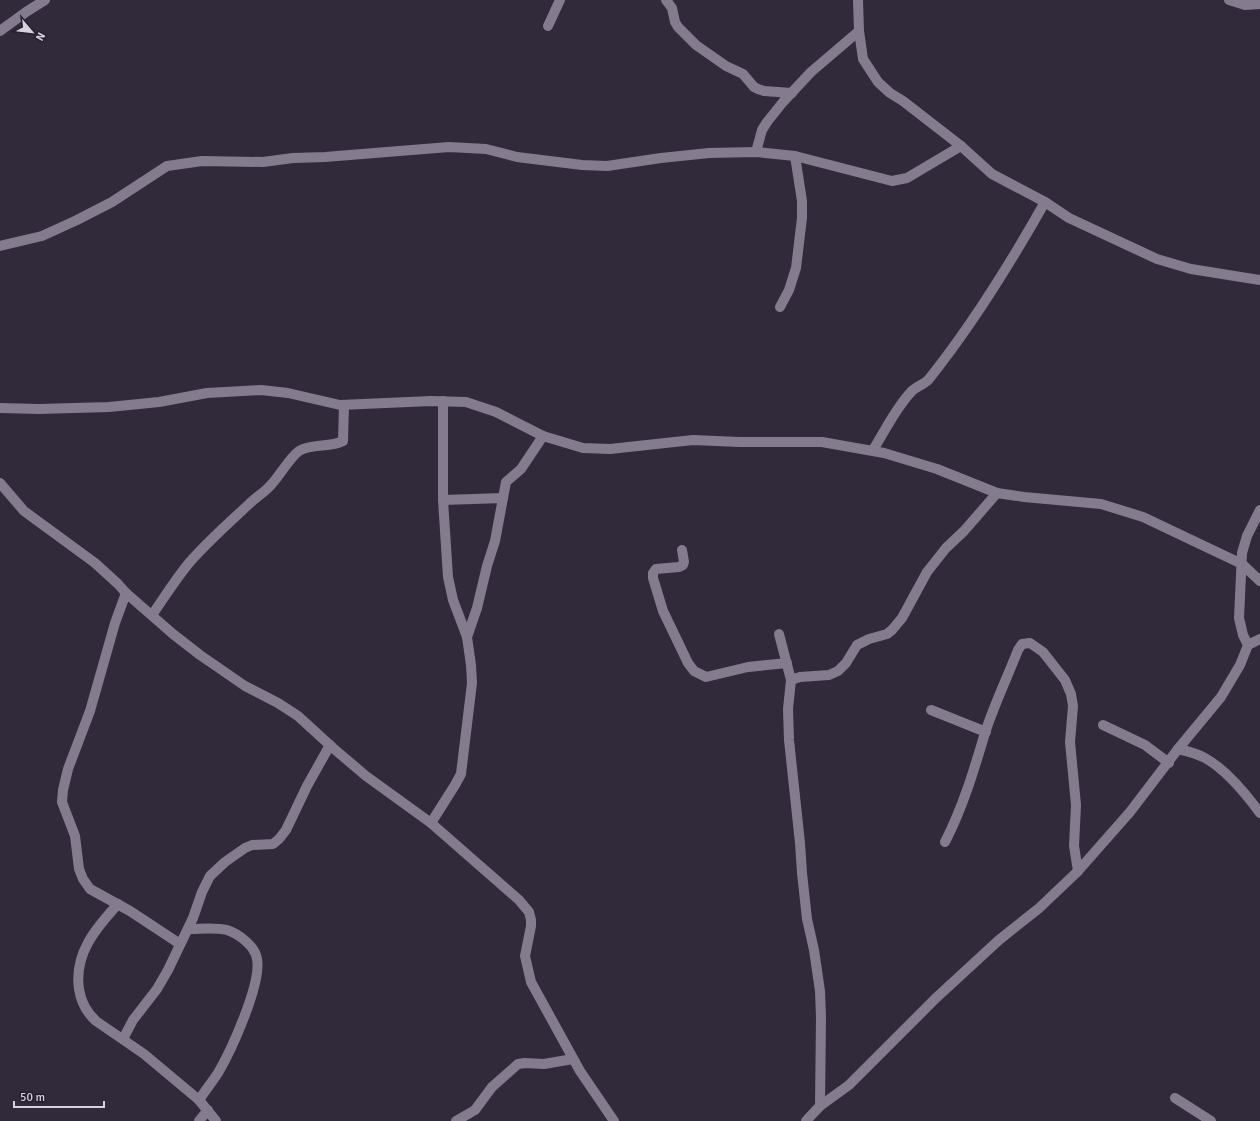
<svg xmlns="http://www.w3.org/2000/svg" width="1260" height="1121" viewBox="0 0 1260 1121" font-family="Signika,sans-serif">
<rect width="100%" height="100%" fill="#312a3b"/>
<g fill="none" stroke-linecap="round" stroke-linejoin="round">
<g stroke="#847b8f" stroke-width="10">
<polyline points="666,0 672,8 675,22 678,27 696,45 726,66 743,74 754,87 758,89 764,91 792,93"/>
<polyline points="858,0 859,31 863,59 878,82 890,93 903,101 961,146 992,174 1045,202 1069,218 1157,259 1191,269 1260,280"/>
<polyline points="1229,0 1245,5 1260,4"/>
<polyline points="548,26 560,0"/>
<polyline points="0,31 26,12 45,0"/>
<polyline points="756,152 762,130 767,122 783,102 811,72 859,31"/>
<polyline points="0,246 42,236 77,220 112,202 167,166 202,161 263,162 293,158 325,157 449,147 486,149 517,157 582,165 607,166 661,158 709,153 756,152 795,156 892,181 907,178 961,146"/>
<polyline points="780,307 789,290 796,268 802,218 802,201 795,156"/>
<polyline points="0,408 39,409 109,407 159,402 207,393 261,390 288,393 340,405 431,401 466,402 496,412 543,436 583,448 610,449 693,440 739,442 822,442 884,453 937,469 997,493 1024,497 1101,504 1143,517 1242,564 1260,581"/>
<path d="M873 450C885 431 895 409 911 392 916 386 924 385 929 379 973 324 1010 264 1045 202"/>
<polyline points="0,483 24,511 95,563 118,584 126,593 173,634 200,655 245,686 278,703 298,716 333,748 366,776 431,823 519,900 529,912 531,920 531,926 525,956 531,982 580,1071 614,1121"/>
<polyline points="443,500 503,498"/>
<polyline points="682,550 684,562 683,565 679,567 656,569 653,573 653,578 663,611 688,663 694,671 706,677 748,667 787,663"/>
<polyline points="126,593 115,623 90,711 68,769 63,790 62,802 75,836 79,869 83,879 90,889 130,911 180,944"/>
<path d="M152 615C164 598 175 580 189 563 207 542 229 523 249 504 255 498 262 494 268 488 279 478 288 459 299 451 312 443 330 448 343 441L344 405"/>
<polyline points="779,634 791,680"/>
<polyline points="467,637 477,608 487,566 495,541 506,482 521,469 543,436"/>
<polyline points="1248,645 1260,639"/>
<polyline points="931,710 986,732"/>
<polyline points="1103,725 1145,745 1169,763"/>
<path d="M1178 749C1187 751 1196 753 1205 758 1225 769 1246 794 1260 813"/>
<polyline points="431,823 455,785 461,774 472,683 471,665 467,637 453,600 448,577 443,500 443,401"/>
<path d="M945 842C963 807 974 770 985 733 994 705 1007 678 1018 650L1022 644 1030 643 1043 652 1065 680 1071 694 1073 706 1070 742 1076 805 1074 846 1078 871"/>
<path d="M118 904C95 929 74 954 79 989 81 1002 86 1012 96 1021L144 1054 199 1100 216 1121"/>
<path d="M188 929C200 929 215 927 227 930 239 934 255 946 257 959 262 983 231 1051 218 1073 212 1082 205 1091 199 1100"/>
<polyline points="123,1039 133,1020 157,989 168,970 193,918 202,892 210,876 225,862 245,848 252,845 273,844 279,839 286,830 307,786 330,745"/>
<polyline points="1175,1098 1211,1121"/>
<polyline points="820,1106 849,1085 936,998 999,940 1038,909 1078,871 1130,812 1178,749 1221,697 1240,665 1248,645 1243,635 1239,618 1242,553 1247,536 1260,510"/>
<polyline points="199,1121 208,1110"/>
<polyline points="456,1121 475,1110 492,1087 518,1064 525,1063 544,1064 573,1059"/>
<polyline points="806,1121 820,1106 821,1017 820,991 814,950 807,919 802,873 800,843 789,740 788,709 791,680 800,677 829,675 838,671 846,663 857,645 869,639 887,634 892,630 902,618 927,572 946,548 964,531 997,493"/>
</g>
</g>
<g transform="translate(32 32) rotate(118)" stroke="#272031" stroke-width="3" paint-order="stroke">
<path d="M0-3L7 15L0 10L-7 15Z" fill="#d6d1dc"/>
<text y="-6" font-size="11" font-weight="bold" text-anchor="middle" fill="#d6d1dc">N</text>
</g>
<path d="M14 1101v6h90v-6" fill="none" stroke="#d6d1dc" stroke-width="2"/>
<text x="20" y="1101" font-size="12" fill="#d6d1dc" stroke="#272031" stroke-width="3" paint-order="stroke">50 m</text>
</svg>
